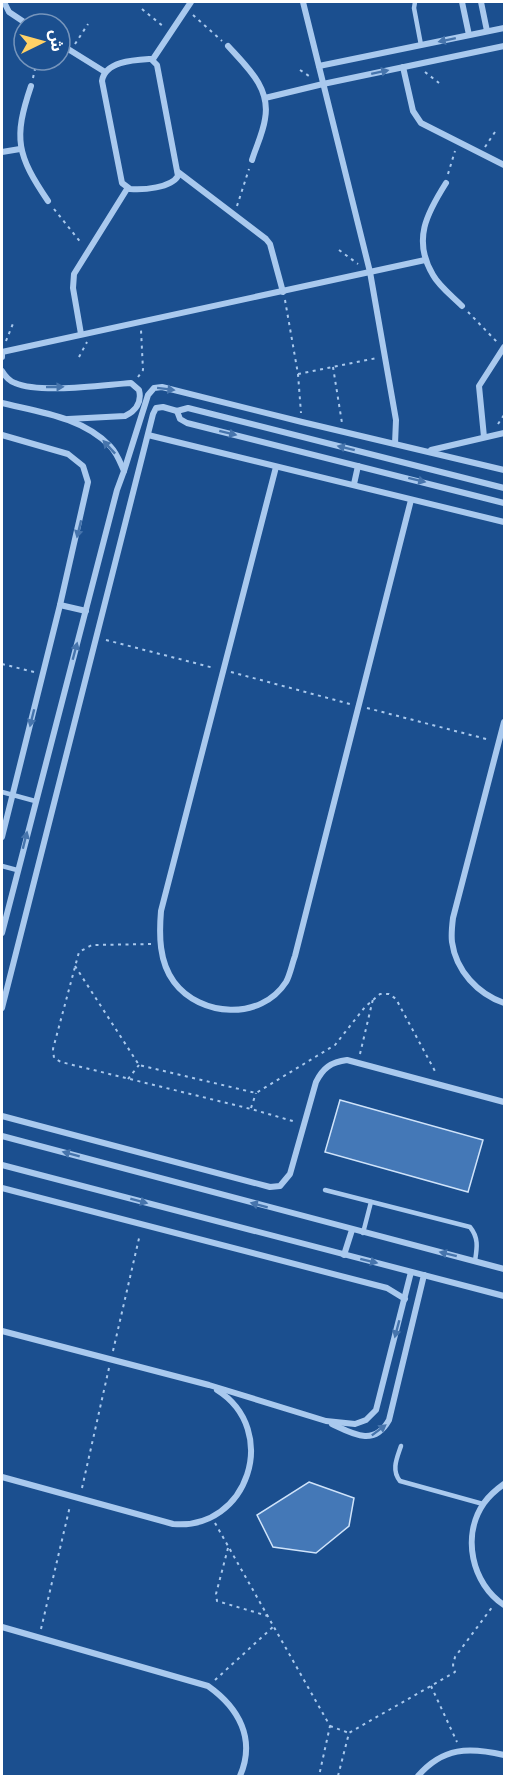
<svg xmlns="http://www.w3.org/2000/svg" width="506" height="1778" viewBox="0 0 506 1778" font-family="Raleway,'Noto Sans Arabic',sans-serif">
<rect width="100%" height="100%" fill="#1b4f8f"/>
<g fill="#4478b7" stroke="#cfe3fa" stroke-width="1.5">
<polygon points="340,1100 483,1140 468,1192 325,1152"/>
<polygon points="309,1482 354,1498 349,1526 316,1553 273,1547 257,1515"/>
</g>
<g fill="none" stroke-linecap="round" stroke-linejoin="round">
<g stroke="#a9c9ee" stroke-width="2" stroke-dasharray="3 4.5" stroke-linecap="butt">
<polyline points="142,9 164,27"/>
<polyline points="193,15 222,41"/>
<polyline points="75,44 88,24"/>
<polyline points="300,70 312,78"/>
<polyline points="425,72 439,83"/>
<polyline points="33,78 37,60"/>
<polyline points="485,147 495,132"/>
<polyline points="448,174 455,151"/>
<polyline points="237,206 249,169"/>
<polyline points="54,209 82,244"/>
<polyline points="339,250 358,264"/>
<polyline points="285,300 298,374 301,413"/>
<polyline points="468,312 497,342"/>
<polyline points="6,341 14,321"/>
<polyline points="79,357 87,342"/>
<polyline points="333,367 342,423"/>
<polyline points="298,374 377,358"/>
<polyline points="138,377 143,370 141,330"/>
<polyline points="498,424 504,415"/>
<polyline points="106,640 214,668"/>
<polyline points="2,664 34,672"/>
<polyline points="231,672 350,704"/>
<polyline points="367,708 490,740"/>
<polyline points="151,944 92,945 79,952 53,1049 54,1058 61,1062 251,1109 296,1122"/>
<polyline points="75,966 139,1065 256,1093 335,1045 365,1007 380,994 389,994 396,999 436,1073"/>
<polyline points="360,1054 373,999"/>
<polyline points="128,1079 139,1065"/>
<polyline points="251,1108 256,1093"/>
<polyline points="113,1351 140,1234"/>
<polyline points="82,1488 109,1368"/>
<polyline points="215,1523 330,1726 319,1776"/>
<polyline points="228,1548 216,1594 217,1601 268,1616"/>
<polyline points="41,1629 70,1506"/>
<polyline points="215,1680 274,1626"/>
<polyline points="431,1686 457,1742"/>
<polyline points="330,1726 349,1733"/>
<polyline points="338,1776 349,1733 455,1672 453,1665 455,1657 493,1606"/>
</g>
<g stroke="#a9c9ee" stroke-width="4.5">
<polyline points="415,2 414,8 421,45"/>
<polyline points="2,792 35,801"/>
<polyline points="2,866 17,870"/>
<path d="M325 1190 470 1227C479 1238 477 1248 475 1261"/>
<polyline points="363,1233 371,1202"/>
<path d="M401 1446C397 1458 391 1470 400 1481L483 1504"/>
</g>
<g stroke="#a9c9ee" stroke-width="6">
<polyline points="4,2 9,12 27,24"/>
<polyline points="303,2 370,272 396,420 395,444"/>
<polyline points="462,2 469,35"/>
<polyline points="481,2 487,31"/>
<polyline points="60,44 105,72"/>
<path d="M228 46C247 67 271 88 265 119 263 133 256 147 252 160"/>
<path d="M151 59 157 65 178 176C171 188 143 190 130 189L122 183 102 81C105 61 135 60 151 59Z"/>
<polyline points="153,59 191,2"/>
<polyline points="319,66 504,28"/>
<polyline points="403,67 413,111 421,123 504,165"/>
<path d="M31 86C13 139 17 155 48 201"/>
<polyline points="265,98 323,84 504,46"/>
<polyline points="2,152 20,149"/>
<polyline points="178,172 266,239 270,244 283,292"/>
<path d="M446 183C427 213 412 240 433 275 439 286 452 296 462 306"/>
<polyline points="81,334 73,288 74,274 127,189"/>
<polyline points="2,357 2,352 425,260"/>
<path d="M2 371C5 376 9 381 15 383 41 394 102 385 131 383L139 390C142 402 136 411 125 416L68 419"/>
<path d="M2 403C39 412 82 417 110 446 117 453 120 462 124 471L117 490 2 933"/>
<polyline points="177,411 180,419 187,423 504,503"/>
<polyline points="2,435 68,454 83,466 88,482 60,605 2,837"/>
<polyline points="148,435 504,522"/>
<polyline points="484,437 479,386 504,347"/>
<polyline points="431,450 504,433"/>
<path d="M276 467 161 911C159 935 159 962 174 982 200 1017 261 1021 286 982 290 975 292 964 295 956L411 500"/>
<polyline points="124,471 148,395 154,388 162,387 302,422 504,470"/>
<polyline points="354,484 358,466"/>
<polyline points="60,605 86,611"/>
<path d="M504 722 453 918C452 926 451 934 452 942 456 971 478 994 504 1003"/>
<polyline points="2,1008 153,414 156,408 163,407 177,411 188,408 504,488"/>
<path d="M2 1116 270 1187 280 1186 290 1174 316 1082C323 1068 331 1062 347 1060L504 1102"/>
<polyline points="2,1136 504,1269"/>
<polyline points="2,1165 504,1296"/>
<polyline points="2,1188 387,1288 405,1299"/>
<polyline points="344,1255 352,1230"/>
<polyline points="2,1331 209,1385 326,1421 355,1424 366,1420 376,1410 411,1272"/>
<path d="M332 1424C353 1434 374 1447 389 1420L424 1275"/>
<path d="M2 1477 173 1524C248 1531 281 1430 217 1390"/>
<path d="M504 1484C497 1489 489 1496 484 1503 461 1536 472 1584 504 1605"/>
<path d="M2 1627 208 1686C239 1708 256 1739 240 1776"/>
<path d="M418 1776C443 1747 469 1747 504 1755"/>
</g>
</g>
<defs><path id="oneway-solid" d="M-6-.8H1V-3.2L6.5 0L1 3.2V.8H-6Z" transform="scale(1.5)"/></defs>
<g fill="#4674ac">
<use href="#oneway-solid" transform="translate(447 40) rotate(168)"/>
<use href="#oneway-solid" transform="translate(380 72) rotate(-12)"/>
<use href="#oneway-solid" transform="translate(55 387) rotate(-1)"/>
<use href="#oneway-solid" transform="translate(166 389) rotate(7)"/>
<use href="#oneway-solid" transform="translate(228 433) rotate(14)"/>
<use href="#oneway-solid" transform="translate(109 447) rotate(-133)"/>
<use href="#oneway-solid" transform="translate(346 448) rotate(-166)"/>
<use href="#oneway-solid" transform="translate(417 480) rotate(14)"/>
<use href="#oneway-solid" transform="translate(79 529) rotate(104)"/>
<use href="#oneway-solid" transform="translate(75 651) rotate(-75)"/>
<use href="#oneway-solid" transform="translate(32 718) rotate(104)"/>
<use href="#oneway-solid" transform="translate(25 840) rotate(-76)"/>
<use href="#oneway-solid" transform="translate(71 1154) rotate(-165)"/>
<use href="#oneway-solid" transform="translate(139 1201) rotate(15)"/>
<use href="#oneway-solid" transform="translate(259 1205) rotate(-165)"/>
<use href="#oneway-solid" transform="translate(448 1254) rotate(-166)"/>
<use href="#oneway-solid" transform="translate(369 1261) rotate(14)"/>
<use href="#oneway-solid" transform="translate(397 1329) rotate(105)"/>
<use href="#oneway-solid" transform="translate(379 1430) rotate(-37)"/>
</g>
<rect width="506" height="1778" fill="none" stroke="#ffffff" stroke-width="6"/>
<g transform="translate(42 42) rotate(85)"><circle r="28" fill="#1b4f8f" stroke="#7695bc" stroke-width="1.5"/>
<path d="M0-4.5L10 22L0 15L-10 22Z" fill="#ffd166"/>
<text y="-9" font-size="16" font-weight="bold" text-anchor="middle" fill="#ffffff">ش</text>
</g>
</svg>
